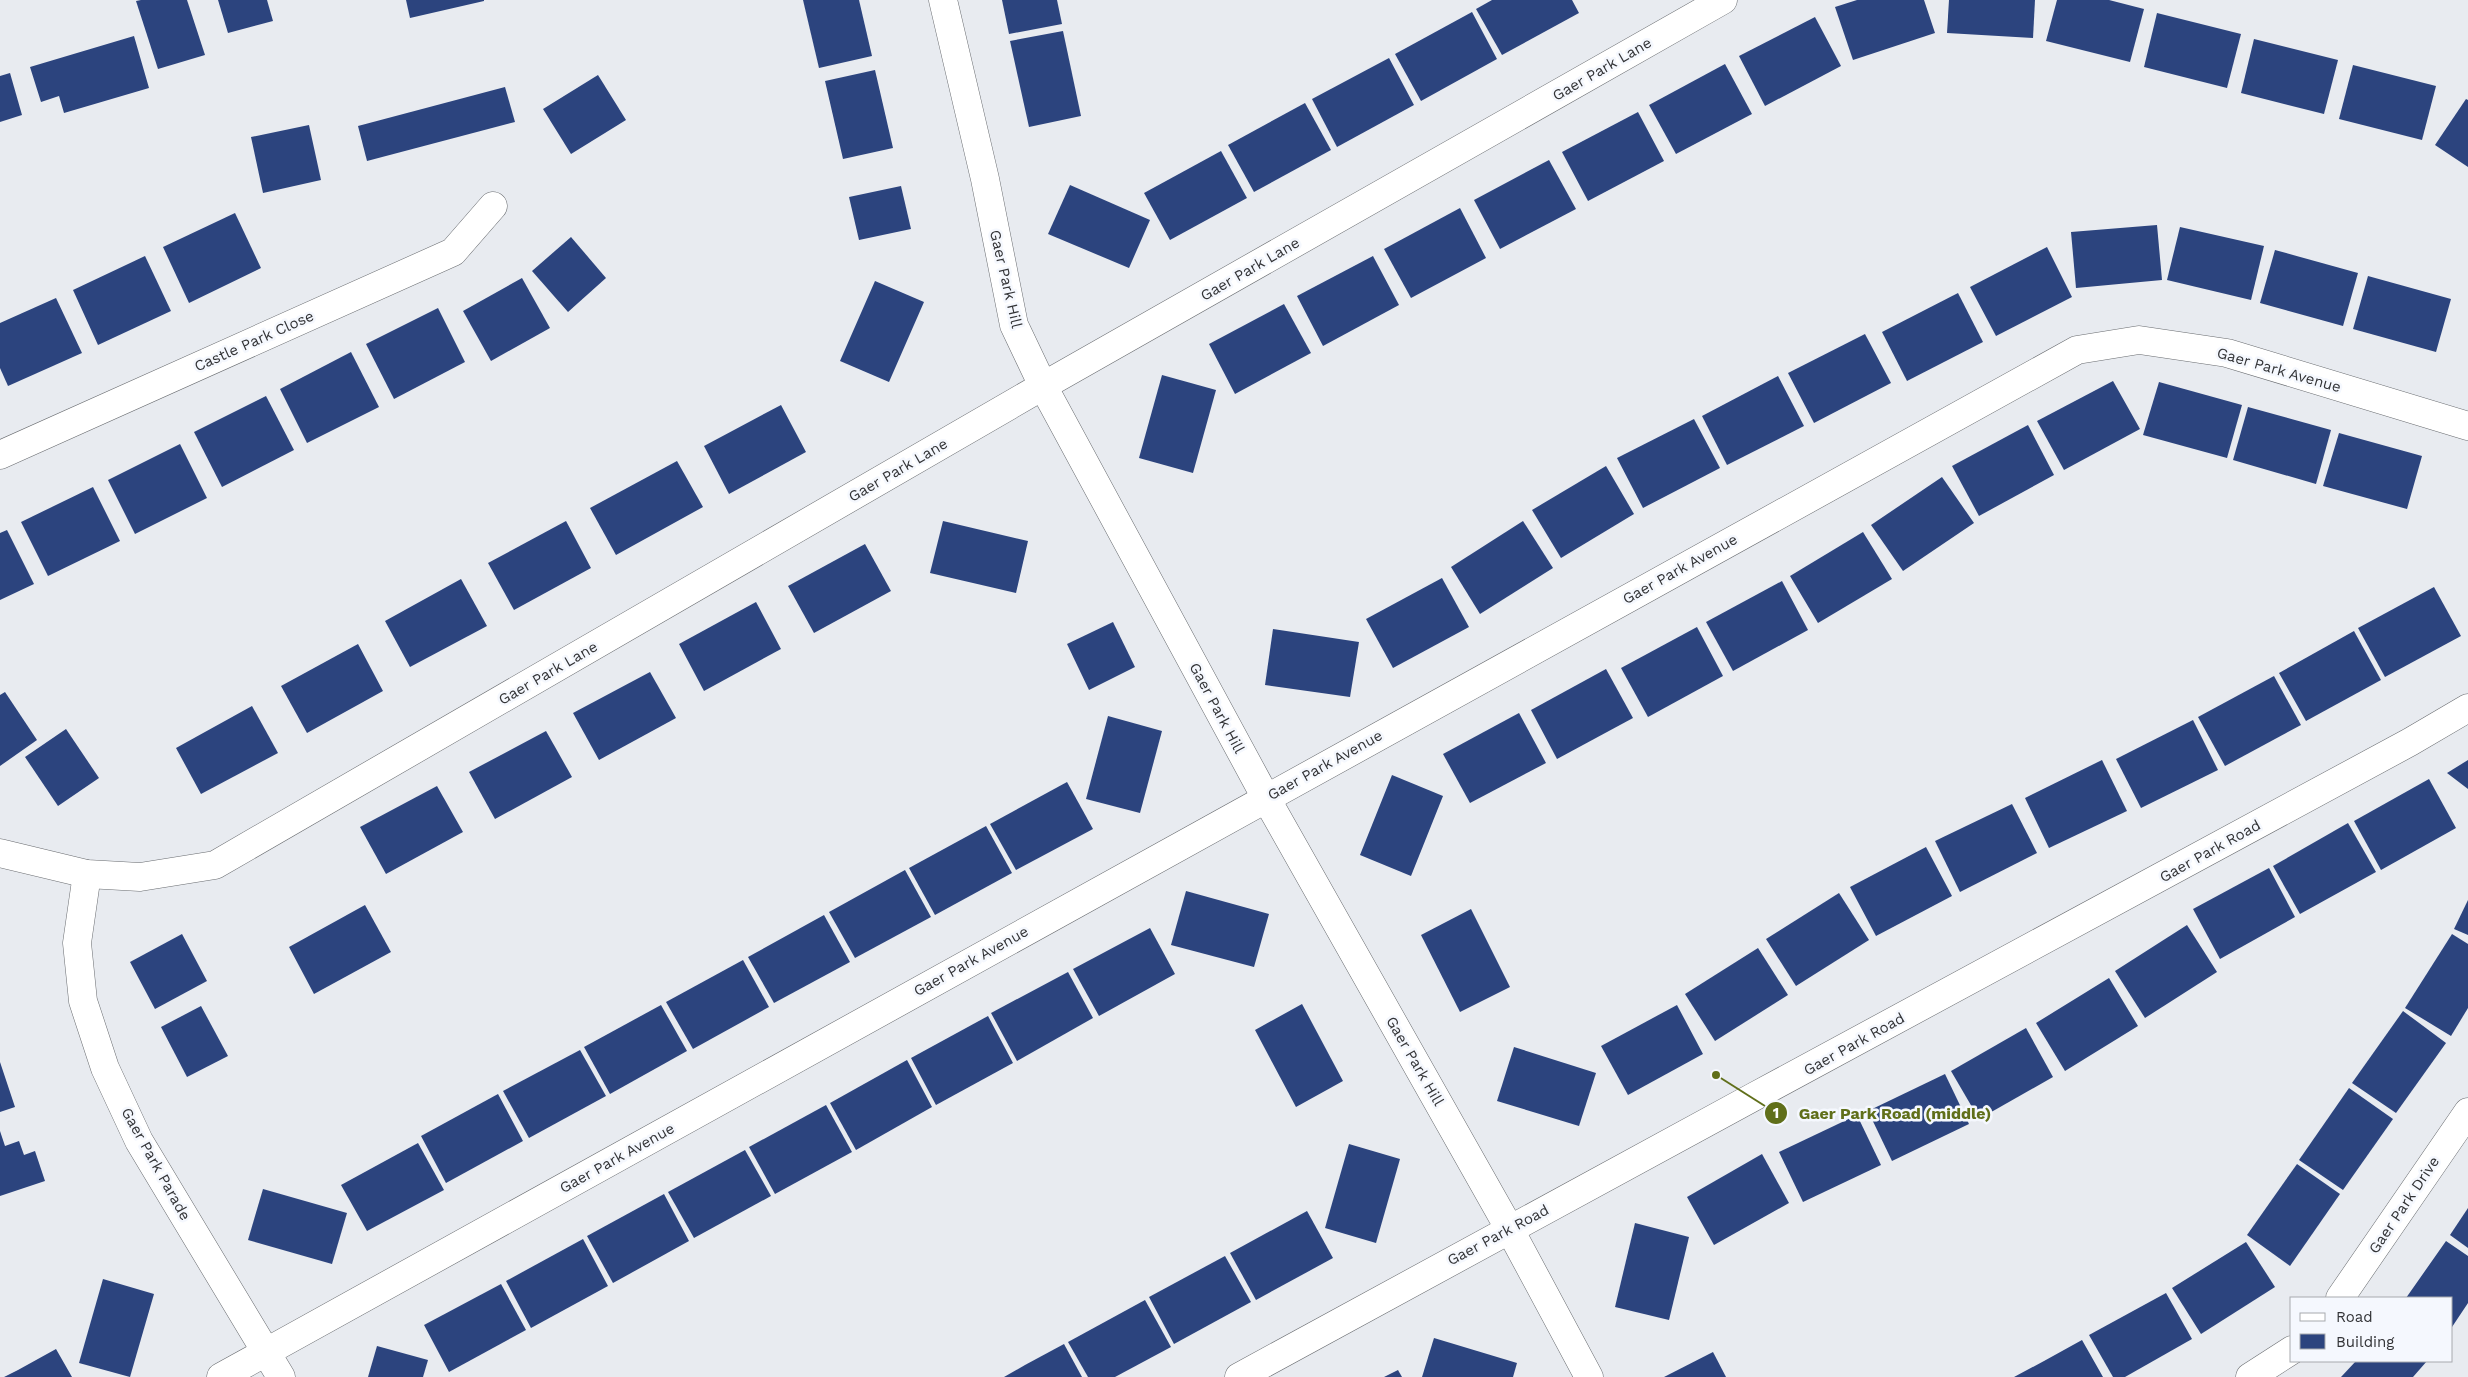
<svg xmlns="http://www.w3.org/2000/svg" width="2468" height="1377" viewBox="0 0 2468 1377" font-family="'Work Sans',sans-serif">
<rect width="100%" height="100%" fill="#e8ebf0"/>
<g fill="#2c447e">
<polygon points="141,0 187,0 205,55 158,69 136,1"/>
<polygon points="218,0 267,0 273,21 228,33"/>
<polygon points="406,0 484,0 484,1 410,18"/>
<polygon points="803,0 859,0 872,56 819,68"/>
<polygon points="1002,0 1057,0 1062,24 1009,34"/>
<polygon points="1492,0 1572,0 1579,13 1502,55 1476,9"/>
<polygon points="1857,0 1924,0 1935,33 1853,60 1835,7"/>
<polygon points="1949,0 2035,0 2033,38 1947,33"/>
<polygon points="2057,0 2109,0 2144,9 2130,62 2046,41"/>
<polygon points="1472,12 1497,59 1421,101 1395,54"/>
<polygon points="2157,13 2241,34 2227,88 2144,67"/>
<polygon points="1815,17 1841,66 1765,106 1739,56"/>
<polygon points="1063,31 1081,116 1029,127 1010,41"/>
<polygon points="134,36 149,88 64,113 59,96 41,102 30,67"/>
<polygon points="2254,39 2338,60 2324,114 2241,93"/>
<polygon points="1389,58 1414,105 1337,147 1312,99"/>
<polygon points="1725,64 1752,114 1676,154 1649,105"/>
<polygon points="2353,65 2436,86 2422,140 2339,119"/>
<polygon points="875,70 893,148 843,159 825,81"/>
<polygon points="10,73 22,115 0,122 0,76"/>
<polygon points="598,75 626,120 571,154 543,109"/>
<polygon points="505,87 515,122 367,161 358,126"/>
<polygon points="2466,99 2468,100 2468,167 2435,145"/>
<polygon points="1305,103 1331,150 1254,192 1228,145"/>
<polygon points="1638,112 1664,161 1588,201 1562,152"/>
<polygon points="309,125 321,180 263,193 251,137"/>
<polygon points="1221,151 1247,198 1170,240 1144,193"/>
<polygon points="1549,160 1576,209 1500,249 1474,200"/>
<polygon points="1070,185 1150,220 1129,268 1048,234"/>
<polygon points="901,186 911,229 859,240 849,197"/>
<polygon points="1460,208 1486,258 1411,298 1384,249"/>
<polygon points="235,213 261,268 189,303 163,247"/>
<polygon points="2157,225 2162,280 2076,288 2071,232"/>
<polygon points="2180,227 2264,246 2251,300 2167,280"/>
<polygon points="571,237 606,278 568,312 532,271"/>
<polygon points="2047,247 2072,297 1996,336 1970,287"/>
<polygon points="2275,250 2358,273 2343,326 2260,303"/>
<polygon points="145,256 171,311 98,345 73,290"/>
<polygon points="1373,256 1399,305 1323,346 1297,296"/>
<polygon points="2368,276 2451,299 2436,352 2353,329"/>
<polygon points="522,278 550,328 491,361 463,311"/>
<polygon points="875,281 924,302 889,382 840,361"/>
<polygon points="1958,293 1983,342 1907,381 1882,332"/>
<polygon points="56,298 82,353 8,386 0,368 0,323"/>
<polygon points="1284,304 1311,353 1235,394 1209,344"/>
<polygon points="438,308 465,362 394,399 366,344"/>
<polygon points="1865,334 1891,383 1814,423 1788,373"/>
<polygon points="351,352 379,407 307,443 280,389"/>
<polygon points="1162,375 1216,390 1193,473 1139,458"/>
<polygon points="1778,376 1804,426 1727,465 1702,416"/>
<polygon points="2113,381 2140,429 2064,470 2037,421"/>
<polygon points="2159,382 2242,405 2227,458 2143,435"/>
<polygon points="266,396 294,450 222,487 194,432"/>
<polygon points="781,405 806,452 729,494 704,446"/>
<polygon points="2248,407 2331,430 2316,484 2233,460"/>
<polygon points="1694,419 1720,468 1643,508 1617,458"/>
<polygon points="2028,425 2054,475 1979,516 1952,466"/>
<polygon points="2339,433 2422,456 2407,509 2323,486"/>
<polygon points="180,444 207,498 135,534 108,480"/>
<polygon points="677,461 703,507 616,555 590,508"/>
<polygon points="1606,466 1634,514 1561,558 1532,510"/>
<polygon points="1942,477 1974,523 1903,571 1871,525"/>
<polygon points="93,487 120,541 48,576 21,522"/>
<polygon points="566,521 591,568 514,610 488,563"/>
<polygon points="943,521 1028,541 1016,593 930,573"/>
<polygon points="1523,521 1553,568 1480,614 1451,567"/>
<polygon points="7,530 34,584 0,600 0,533"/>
<polygon points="1863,532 1892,579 1818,623 1790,576"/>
<polygon points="865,544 891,591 814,633 788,586"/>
<polygon points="1442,578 1469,627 1393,668 1366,619"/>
<polygon points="461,579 487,626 410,667 385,621"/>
<polygon points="1782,581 1808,630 1733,671 1706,622"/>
<polygon points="2434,587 2461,636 2385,677 2358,628"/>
<polygon points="756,602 781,649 704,691 679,644"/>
<polygon points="1113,622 1135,667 1089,690 1067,644"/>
<polygon points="1697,627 1723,676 1648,717 1621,668"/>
<polygon points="1273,629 1359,642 1350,697 1265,685"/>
<polygon points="2354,631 2381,680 2306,721 2279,673"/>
<polygon points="358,644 383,691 307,733 281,686"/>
<polygon points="1606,669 1633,718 1557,759 1531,710"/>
<polygon points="650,672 676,718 599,760 573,713"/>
<polygon points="2274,676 2301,725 2225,766 2198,717"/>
<polygon points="5,692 37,740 0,766 0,695"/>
<polygon points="252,706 278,753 201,794 176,748"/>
<polygon points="1519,713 1546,763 1470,803 1443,754"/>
<polygon points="1108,716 1162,731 1140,813 1086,799"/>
<polygon points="2193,720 2218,770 2141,808 2116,759"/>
<polygon points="66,729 99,778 58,806 25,757"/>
<polygon points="546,731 572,777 495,819 469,772"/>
<polygon points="2102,760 2127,811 2049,848 2025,798"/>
<polygon points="2468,760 2468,789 2447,773"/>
<polygon points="1392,775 1443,796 1411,876 1360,855"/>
<polygon points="2429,779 2456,828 2381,870 2354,821"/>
<polygon points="1067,782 1093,829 1016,870 990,824"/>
<polygon points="437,786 463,832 386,874 360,827"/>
<polygon points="2012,804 2037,853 1960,892 1935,841"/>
<polygon points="2348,823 2376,872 2300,914 2273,866"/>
<polygon points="986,826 1012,873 935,915 909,868"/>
<polygon points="1926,847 1952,896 1876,936 1850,887"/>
<polygon points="2269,868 2295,917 2220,959 2193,909"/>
<polygon points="905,870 931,917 855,958 829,912"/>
<polygon points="1186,891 1269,914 1254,967 1171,945"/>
<polygon points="1839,893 1869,940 1796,986 1766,939"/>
<polygon points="2468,900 2468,935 2454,929"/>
<polygon points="365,905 391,952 314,994 289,947"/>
<polygon points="1471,909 1510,987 1460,1012 1421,935"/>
<polygon points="824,915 850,962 774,1003 748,957"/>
<polygon points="2187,925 2217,972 2145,1018 2115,971"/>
<polygon points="1150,928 1175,974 1099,1016 1073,969"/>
<polygon points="182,934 207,981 155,1009 130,962"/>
<polygon points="2452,934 2468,944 2468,1008 2451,1036 2405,1008"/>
<polygon points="1758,948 1788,995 1715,1041 1685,994"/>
<polygon points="743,960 769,1007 693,1049 666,1002"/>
<polygon points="1068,972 1093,1018 1017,1061 991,1013"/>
<polygon points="2109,978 2138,1026 2065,1071 2036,1023"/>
<polygon points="1302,1004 1343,1081 1296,1107 1255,1030"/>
<polygon points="661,1005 687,1051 610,1094 584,1047"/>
<polygon points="1677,1005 1703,1054 1628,1095 1601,1046"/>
<polygon points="201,1006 228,1056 187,1077 161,1027"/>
<polygon points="2403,1011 2446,1043 2396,1113 2352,1083"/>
<polygon points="988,1016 1013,1063 936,1105 911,1058"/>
<polygon points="2026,1028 2053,1077 1979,1119 1951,1071"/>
<polygon points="1514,1047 1596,1073 1579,1126 1497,1101"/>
<polygon points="580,1050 606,1096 529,1138 503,1091"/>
<polygon points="907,1060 932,1107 856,1150 830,1103"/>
<polygon points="0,1062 15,1107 0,1112"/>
<polygon points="1945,1074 1969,1124 1892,1161 1868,1111"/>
<polygon points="2349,1088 2393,1119 2343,1190 2299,1160"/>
<polygon points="498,1094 523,1141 446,1183 421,1136"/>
<polygon points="826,1105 852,1152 775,1194 749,1147"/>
<polygon points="1857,1115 1881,1165 1803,1202 1779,1152"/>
<polygon points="0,1131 5,1146 19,1141 24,1155 35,1151 45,1181 0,1196"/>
<polygon points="418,1143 444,1190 367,1231 341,1185"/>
<polygon points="1349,1144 1400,1159 1376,1243 1325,1228"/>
<polygon points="745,1150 771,1196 694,1238 668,1192"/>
<polygon points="1762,1154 1789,1203 1714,1245 1687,1197"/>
<polygon points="2297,1164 2340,1194 2290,1266 2247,1235"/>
<polygon points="263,1189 347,1213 332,1264 248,1240"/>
<polygon points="664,1194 689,1241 613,1283 587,1236"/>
<polygon points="2468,1208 2468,1248 2450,1235"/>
<polygon points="1307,1211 1333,1258 1256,1300 1230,1253"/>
<polygon points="1635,1223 1689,1237 1669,1320 1615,1307"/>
<polygon points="583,1239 608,1286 531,1328 506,1281"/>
<polygon points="2446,1241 2468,1256 2468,1303 2452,1327 2452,1298 2406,1298"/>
<polygon points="2246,1242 2275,1287 2201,1334 2172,1288"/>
<polygon points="1225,1256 1251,1302 1174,1344 1149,1297"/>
<polygon points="103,1279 154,1294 130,1377 79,1363"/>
<polygon points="501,1284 526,1330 449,1372 424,1325"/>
<polygon points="2166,1293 2192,1339 2125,1377 2113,1377 2089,1335"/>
<polygon points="1145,1300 1171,1347 1115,1377 1088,1377 1068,1342"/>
<polygon points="1434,1338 1517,1363 1513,1377 1422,1377"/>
<polygon points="2082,1340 2103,1377 2014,1377 2044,1361"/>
<polygon points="1064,1344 1082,1377 1004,1377 1025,1365"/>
<polygon points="377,1346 428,1360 423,1377 368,1377"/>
<polygon points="56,1349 72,1377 4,1377 18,1370"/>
<polygon points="1713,1352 1726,1377 1664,1377"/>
<polygon points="2356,1361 2427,1361 2413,1377 2341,1377"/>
<polygon points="1398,1370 1402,1377 1384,1377"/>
</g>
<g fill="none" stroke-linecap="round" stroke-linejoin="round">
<g stroke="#696c70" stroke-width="29">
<g id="minor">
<polyline points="943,0 985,179 1014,325 1043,386 1266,798 1509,1228 1589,1377"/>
<polyline points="0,455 453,252 493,206"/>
<polyline points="0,853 87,874 140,877 215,865 1043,386 1723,0"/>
<polyline points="87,874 77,943 83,1001 105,1068 139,1141 281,1377"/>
<polyline points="2340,1298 2468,1112"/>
<polyline points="221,1377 2077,350 2139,340 2227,353 2468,426"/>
<path d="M1239 1377C1628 1163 2020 954 2410 742L2468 708"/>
<polyline points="2250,1377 2292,1350"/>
</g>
</g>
<use href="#minor" stroke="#fff" stroke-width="28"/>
</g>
<g text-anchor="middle" stroke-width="5" stroke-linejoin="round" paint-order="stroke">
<g font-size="15" fill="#333437" stroke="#f5f8fe">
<text transform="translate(1602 69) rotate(-30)" y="5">Gaer Park Lane</text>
<text transform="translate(1250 269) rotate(-30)" y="5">Gaer Park Lane</text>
<text transform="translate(1006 279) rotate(77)" y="5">Gaer Park Hill</text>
<text transform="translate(254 341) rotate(-24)" y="5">Castle Park Close</text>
<text transform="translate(2279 370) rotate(16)" y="5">Gaer Park Avenue</text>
<text transform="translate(898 470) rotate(-30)" y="5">Gaer Park Lane</text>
<text transform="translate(1680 569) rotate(-29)" y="5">Gaer Park Avenue</text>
<text transform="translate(548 673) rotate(-30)" y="5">Gaer Park Lane</text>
<text transform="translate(1217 708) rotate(62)" y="5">Gaer Park Hill</text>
<text transform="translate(1325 765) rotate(-29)" y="5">Gaer Park Avenue</text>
<text transform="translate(2210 851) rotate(-29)" y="5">Gaer Park Road</text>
<text transform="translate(971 961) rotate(-29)" y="5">Gaer Park Avenue</text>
<text transform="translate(1854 1044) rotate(-29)" y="5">Gaer Park Road</text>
<text transform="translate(1415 1061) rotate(60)" y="5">Gaer Park Hill</text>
<text transform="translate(617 1158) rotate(-29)" y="5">Gaer Park Avenue</text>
<text transform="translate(156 1164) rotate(61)" y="5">Gaer Park Parade</text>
<text transform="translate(2404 1205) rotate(-56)" y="5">Gaer Park Drive</text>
<text transform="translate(1498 1235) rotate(-28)" y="5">Gaer Park Road</text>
</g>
</g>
<path fill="none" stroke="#606f1a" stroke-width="2" d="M1716 1075L1776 1113"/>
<g fill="#606f1a" stroke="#f5f8fe" stroke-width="2">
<circle cx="1716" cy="1075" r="5"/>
<circle cx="1776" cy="1113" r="12"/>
</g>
<g font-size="15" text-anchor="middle" font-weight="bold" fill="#fff">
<text x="1776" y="1118">1</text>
</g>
<g font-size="16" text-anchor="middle" font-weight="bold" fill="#606f1a" stroke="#f5f8fe" stroke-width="5" stroke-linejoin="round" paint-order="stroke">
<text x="1895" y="1119">Gaer Park Road (middle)</text>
</g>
<rect x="2290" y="1297" width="162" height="65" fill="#f5f8fe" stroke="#a7aaae"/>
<rect x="2300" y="1313" width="25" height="8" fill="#ffffff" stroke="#a7aaae"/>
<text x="2336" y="1322" font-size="15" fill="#333437">Road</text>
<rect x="2300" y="1334" width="25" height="15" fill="#2c447e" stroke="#a7aaae"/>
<text x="2336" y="1347" font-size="15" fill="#333437">Building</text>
</svg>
